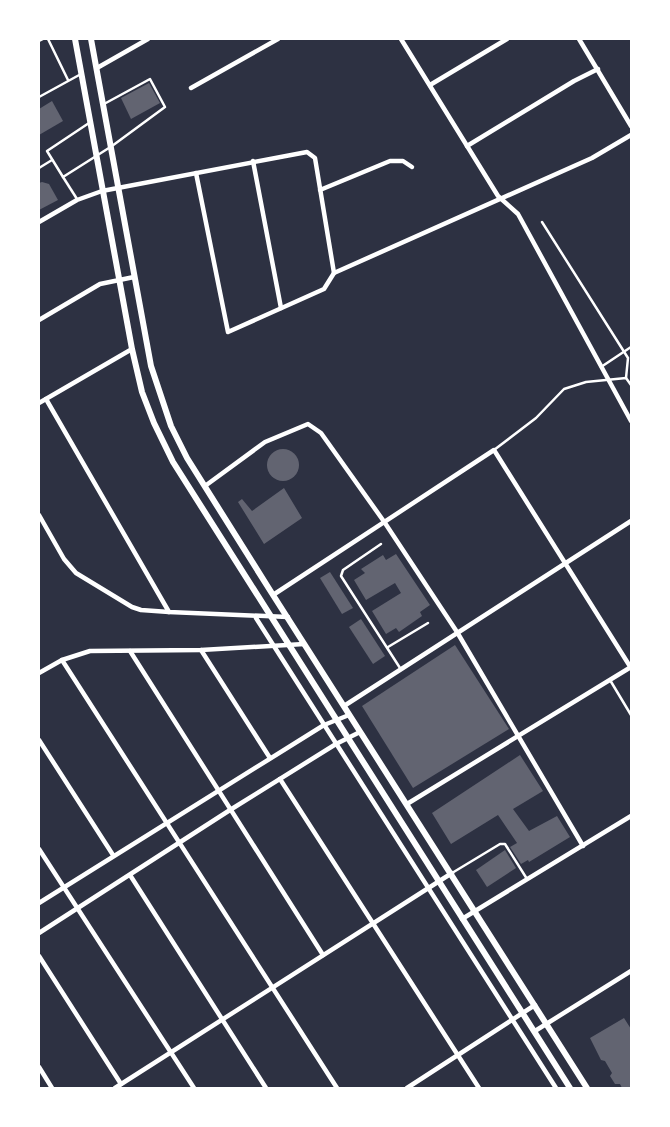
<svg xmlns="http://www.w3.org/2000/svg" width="670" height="1127" viewBox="0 0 670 1127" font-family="'Archivo Narrow',sans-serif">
<rect width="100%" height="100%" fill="#2d3142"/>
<g fill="#626471">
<polygon points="149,83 160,103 131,119 121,98"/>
<polygon points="52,101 63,121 39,135 39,109"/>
<polygon points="42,182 49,184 58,200 39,210 39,183"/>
<circle cx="283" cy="465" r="16"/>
<polygon points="284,488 302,518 264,544 238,502 242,499 252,511"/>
<polygon points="396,554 430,605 420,612 422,616 399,632 396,628 386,634 372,611 401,593 395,583 366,600 354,580 365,573 361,569 383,555 386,560"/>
<polygon points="330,572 353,608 342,614 320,578"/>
<polygon points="361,619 385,656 373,664 349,627"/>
<polygon points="455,645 509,729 413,788 362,706"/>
<polygon points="520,755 543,791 513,809 529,831 557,816 570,837 529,862 528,860 521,864 510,847 517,843 498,815 451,844 432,813"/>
<polygon points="505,850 516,868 487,887 476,870"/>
<polygon points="624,1018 631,1029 631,1088 622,1088 620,1084 615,1084 610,1076 612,1073 605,1061 601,1060 590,1038"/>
</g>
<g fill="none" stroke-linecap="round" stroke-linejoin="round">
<g stroke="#fff" stroke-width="2.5">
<polyline points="48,39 68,80"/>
<polyline points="39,41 43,39"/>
<polyline points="39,97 81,74"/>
<polyline points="89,123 47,151 63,177 112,146 165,107 150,79 104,104"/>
<polyline points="39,168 52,160"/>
<polyline points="63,177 77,199"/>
<polyline points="542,222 628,358 626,378"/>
<polyline points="601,367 631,347"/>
<polyline points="494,450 536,418 564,389 586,382 626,378 631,385"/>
<polyline points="381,544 343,570 341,576 400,668"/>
<polyline points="388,647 428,623"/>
<polyline points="610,680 631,715"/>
<polyline points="452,873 500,844 505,844 527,879"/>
</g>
<g stroke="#fff" stroke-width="4.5">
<polyline points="401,39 498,196 518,214 631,421"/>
<polyline points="579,39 631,126"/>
<polyline points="97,68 148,39"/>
<polyline points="430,85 507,39"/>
<polyline points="191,88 278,39"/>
<polyline points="467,146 574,81 598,69"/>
<polyline points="253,161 281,308"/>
<polyline points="196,173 228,332 324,289 334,273 592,158 631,135"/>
<polyline points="320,190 390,161 403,161 412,167"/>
<polyline points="39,222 77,200 102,191 307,152 315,158 334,273"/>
<polyline points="39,320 100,284 134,277"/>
<polyline points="46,399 169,612"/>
<polyline points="39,403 132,349"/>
<polyline points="205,486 265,442 308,424 321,433 385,523 457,632 583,846"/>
<polyline points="39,515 64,559 76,573 132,607 141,610 169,612 288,617"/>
<polyline points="273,595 494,450 631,668"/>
<polyline points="256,618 556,1088"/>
<polyline points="201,650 270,758"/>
<polyline points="130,651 323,955"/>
<polyline points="62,660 337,1088"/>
<polyline points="39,673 62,660 90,651 201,650 304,644"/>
<polyline points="344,706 631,521"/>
<polyline points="39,740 113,855"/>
<polyline points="280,779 479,1088"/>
<polyline points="407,804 631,667"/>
<polyline points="39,849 194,1088"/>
<polyline points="130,875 266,1088"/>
<polyline points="39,903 324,725 349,715"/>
<polyline points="462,919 631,816"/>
<polyline points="39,933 230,810 336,744 360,732"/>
<polyline points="39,956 121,1084"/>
<polyline points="535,1031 631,971"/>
<polyline points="39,1067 52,1088"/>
<polyline points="115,1088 452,873"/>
<polyline points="407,1088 535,1005"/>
</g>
<g stroke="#fff" stroke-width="6">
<polyline points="75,39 132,349 142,392 154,423 173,462 570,1088"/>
<polyline points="91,39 151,366 171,426 187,458 273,595 587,1088"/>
</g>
</g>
<rect width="670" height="1127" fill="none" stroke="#ffffff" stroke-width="80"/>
</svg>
